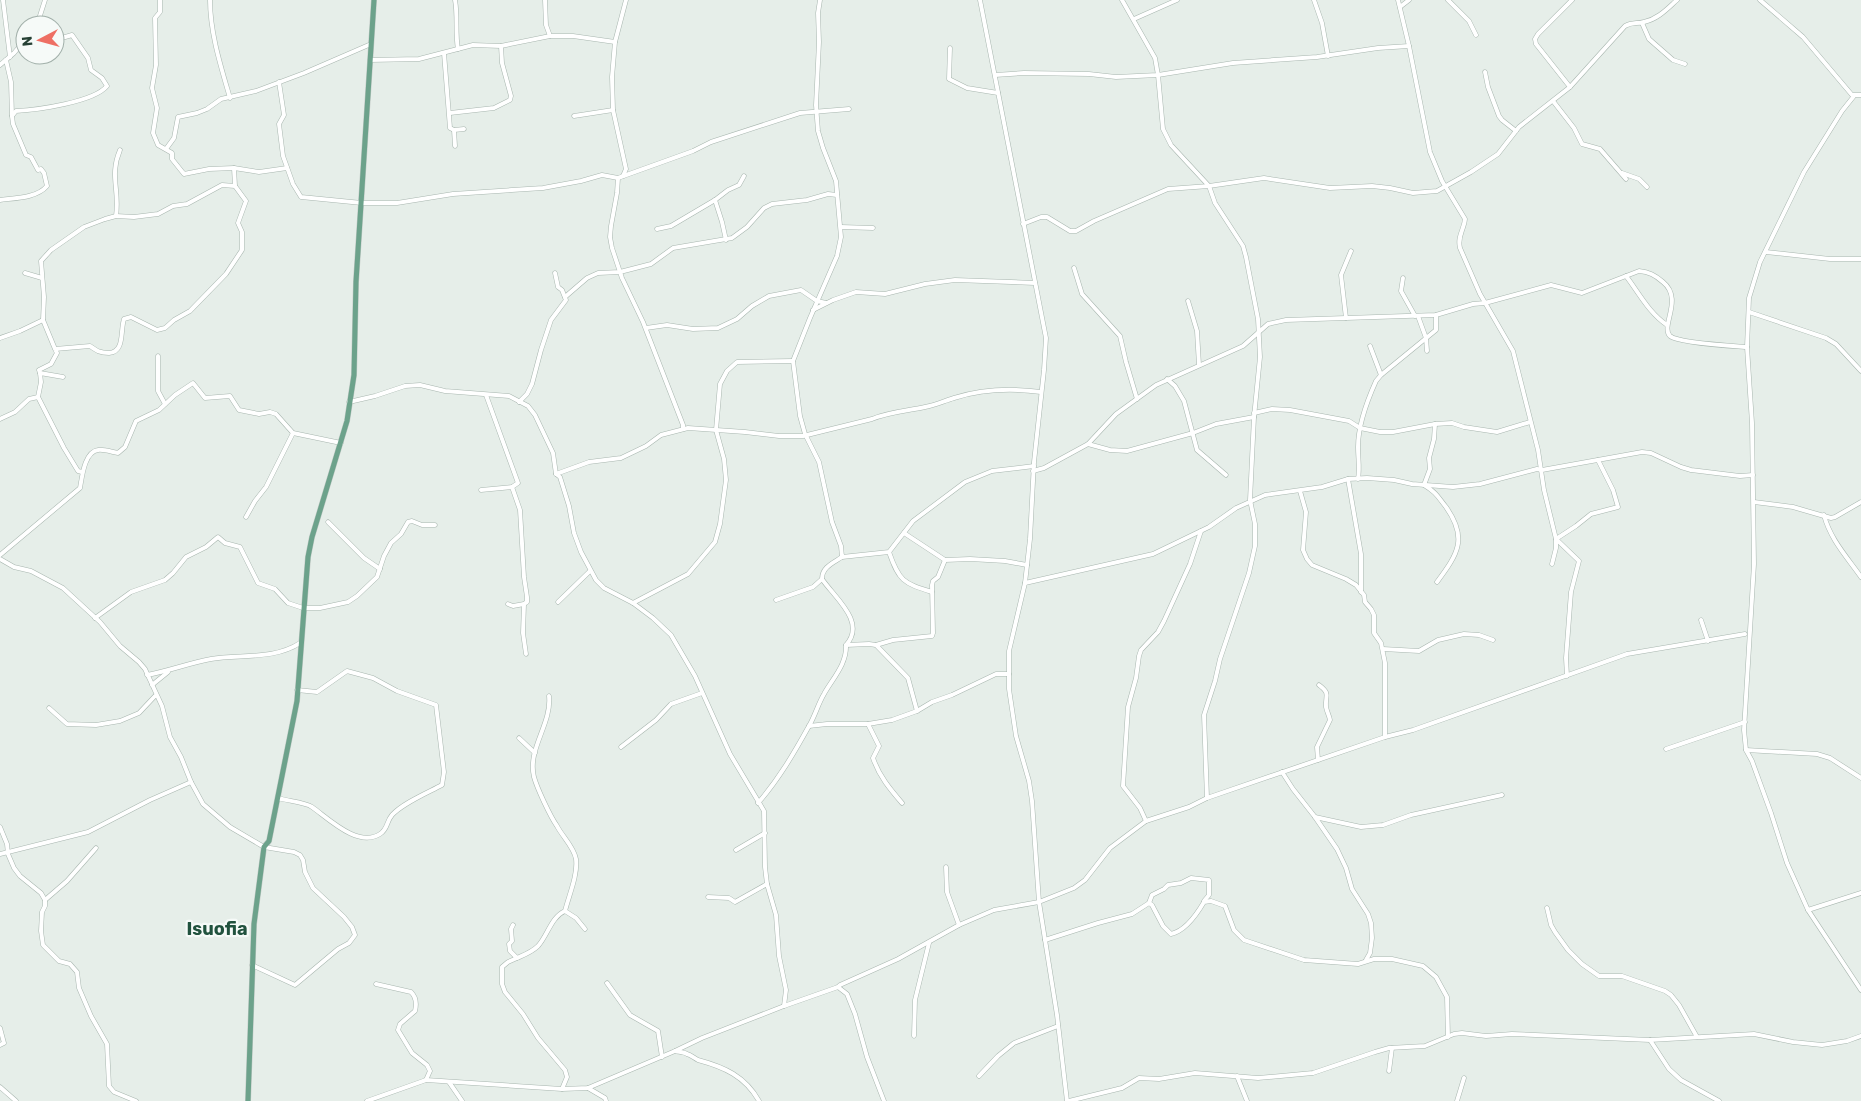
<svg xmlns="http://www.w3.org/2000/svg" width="1861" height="1101" viewBox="0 0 1861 1101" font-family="Rubik,sans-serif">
<rect width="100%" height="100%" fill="#e6eee9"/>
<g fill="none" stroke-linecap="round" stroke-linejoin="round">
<g stroke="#a8b6af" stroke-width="5">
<g id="minor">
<polyline points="3,0 10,57"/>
<polyline points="160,0 160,12 155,18 156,65 152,88 157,108 153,133 158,145 172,153 172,159 184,174 209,169 234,168 259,172 287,168"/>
<path d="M210 0C210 33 221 67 230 98"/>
<path d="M455 0C458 16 455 33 458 49"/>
<polyline points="545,0 546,25 550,36"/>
<polyline points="820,0 818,13 819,42 816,105 818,131 823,148 836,181 841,237 837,256 810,318 793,361 800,416 805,434 819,462 832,522 841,546 842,557 889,552 913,521 965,482 992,471 1034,466"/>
<polyline points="980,0 1046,338 1044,370 1034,462 1030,539 1025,583 1009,651 1009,689 1016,736 1029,781 1032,801 1039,902 1057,1015 1067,1101"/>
<polyline points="1122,0 1155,58 1158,75 1163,129 1171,145 1209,186 1215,203 1243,246 1246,257 1258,319 1260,357 1254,417 1250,500 1255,524 1255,546 1249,573 1220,659 1215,681 1204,715 1207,798"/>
<polyline points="1314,0 1322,23 1328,56"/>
<path d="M1398 0 1409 46 1430 152 1442 181 1465 219C1464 230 1457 236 1460 248L1480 294 1513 351 1538 450 1544 490 1556 539V548L1552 564"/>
<polyline points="1448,0 1469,21 1476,35"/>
<polyline points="1760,0 1803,37 1852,95 1861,95"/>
<polyline points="1400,7 1409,0"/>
<polyline points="1134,19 1177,0"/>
<polyline points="1642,23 1649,39 1673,60 1685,64"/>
<polyline points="37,25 45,0"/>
<polyline points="950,48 949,79 967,88 998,93"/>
<polyline points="444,53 450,128 454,130 464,129"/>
<polyline points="6,60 11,82 12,116"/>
<polyline points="370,60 419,59 473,45 501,46 550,36 573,36 615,42"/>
<polyline points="0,65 14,53 25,40"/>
<polyline points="1485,72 1488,87 1499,116 1502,120 1516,131"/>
<polyline points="995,75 1024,73 1089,74 1116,77 1158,75 1233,63 1317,57 1378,48 1409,46"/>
<polyline points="279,82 284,115 279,124 283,156 293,184 301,197 362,203 397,203 453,194 543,188 581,181 602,175 618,178 693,151 711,142 800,113 849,109"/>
<polyline points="1570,87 1536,44 1535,39 1538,34 1572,0"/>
<polyline points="1854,96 1842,111 1804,172 1760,262 1749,298 1747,347 1752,423 1754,564 1744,730 1746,750 1752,761 1771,813 1787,863 1808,910 1861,990"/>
<polyline points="1553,101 1574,128 1582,144 1600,149 1626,179"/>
<polyline points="450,113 494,108 510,100 511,96 502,63 501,46"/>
<polyline points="574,116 613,110"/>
<polyline points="454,130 455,146"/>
<polyline points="166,149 174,138 178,117 197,113 207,109 221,99 256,91 304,73 371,44"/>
<polyline points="234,168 235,186"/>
<polyline points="1622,173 1639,179 1647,187"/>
<polyline points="623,176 626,169 613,110 612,77 615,42 626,0"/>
<polyline points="618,178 617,193 611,226 610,237 612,248 622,278 643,322 683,425 683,429"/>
<path d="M0 200C15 198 37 198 47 186L44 173 41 169 38 170 31 157 26 155 13 124 12 116 16 111C37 110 94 102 107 86L102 78 91 70 88 58 72 35 55 40"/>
<polyline points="715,200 722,222 726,240"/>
<path d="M116 216C120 190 109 176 120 150"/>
<path d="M1023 224 1041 217H1047L1070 231H1076L1094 221 1168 189 1209 186 1264 178 1330 188 1372 186 1390 188 1413 193 1437 191 1471 172 1498 154 1519 127 1570 87 1625 26C1632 22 1637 24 1644 22 1658 19 1667 9 1677 0"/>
<polyline points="841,227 873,228"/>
<polyline points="657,229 671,226 715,200 728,190 739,185 744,176"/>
<polyline points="1766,252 1830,259 1861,259"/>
<polyline points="1074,268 1082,294 1120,336 1126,362 1137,399"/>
<polyline points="25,273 42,278"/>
<path d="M1626 276C1639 293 1649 313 1667 325"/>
<polyline points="1403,278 1401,291 1415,316"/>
<polyline points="565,297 587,278 598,273 620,272 651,264 673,248 732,238 747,227 764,208 772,204 807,200 828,194 837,195"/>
<polyline points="1188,301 1197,331 1199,365"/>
<polyline points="813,310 833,300 856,292 885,294 925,284 955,280 1035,283"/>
<polyline points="1749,312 1826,338 1836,344 1861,371"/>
<polyline points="1418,316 1426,338 1427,351"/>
<polyline points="1346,318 1341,275 1351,251"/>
<polyline points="646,328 667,325 693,329 718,328 737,319 752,306 769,296 801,290 817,301 826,303"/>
<polyline points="0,338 20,331 43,320"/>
<polyline points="1370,346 1381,375"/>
<path d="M55 349 90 346C97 351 100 353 109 353 125 352 120 331 124 319L131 317 157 330 165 328 174 320 190 311 226 274 242 250V232L238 223 246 201 235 186 222 185 187 204 173 206 158 214 134 217 116 216 105 219 84 227 51 250 41 261 44 297 43 320 55 349 57 353 51 364 39 370 40 373 63 377"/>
<polyline points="158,356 158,391 165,404"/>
<polyline points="1167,379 1175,386 1184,401 1197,450 1226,475"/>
<polyline points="38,397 41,382 40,373"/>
<polyline points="349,402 375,396 405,386 420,385 445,391 509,396 528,406 535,415 553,453 556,474 560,477 569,506 574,533 581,552 596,580 604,588 633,603 653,618 671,635 695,676 730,754 764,811 765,867 767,884 776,915 779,956 786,990 784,1006"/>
<polyline points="519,402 527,394 532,384 541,350 551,320 566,300 562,290 558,287 555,273"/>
<polyline points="1254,413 1272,409 1290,410 1349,421 1360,428 1380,432 1393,432 1435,424 1452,423 1464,427 1497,432 1530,422"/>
<polyline points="0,419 15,412 29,399 38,397 64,448 78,471 82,472"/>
<path d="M1435 424 1434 439 1429 458 1430 469 1424 485C1436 492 1438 497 1446 507 1468 538 1458 554 1437 582"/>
<polyline points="1088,444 1110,450 1127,451 1193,433 1216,424 1254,417"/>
<path d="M1033 471 1044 468 1088 444 1116 414 1156 385 1243 346 1268 324 1286 320 1436 315 1473 304 1485 303 1551 285 1582 293 1639 271C1649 272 1655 275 1663 282 1684 299 1660 326 1670 336 1678 343 1733 346 1747 347"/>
<path d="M556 474 589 462 621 458 646 446 661 435 688 428 745 432 779 436H803L872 419C889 412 907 411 925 407 935 405 944 401 954 398 983 389 1011 388 1041 392"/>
<polyline points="1348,479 1361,554 1361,592"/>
<path d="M1358 479C1360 468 1358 459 1358 447 1358 425 1367 401 1376 381L1381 375 1436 330V315"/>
<polyline points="481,490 512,487 518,483 486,395"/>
<polyline points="1300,491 1306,512 1303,550 1307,559 1312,565 1346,579 1356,585 1364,595 1365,602 1371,609 1374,615 1374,633 1381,643 1385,663 1385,737"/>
<polyline points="1754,502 1793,507 1831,518 1835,517 1861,502"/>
<path d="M1824 515C1830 539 1847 557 1861 577"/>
<polyline points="246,517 255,501 266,487 293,433"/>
<polyline points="328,522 364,558 380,569"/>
<polyline points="904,533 945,560"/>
<path d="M889 552C899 581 903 583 932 592"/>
<path d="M0 555 80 488C82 478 84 452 98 450 103 449 112 452 118 453L125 447 136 421 159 410 175 395 193 383 205 398 230 396 239 410 259 414 270 412 276 414 293 433 341 443"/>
<polyline points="0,559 14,567 31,571 63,588 100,622 120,646 139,662 145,669 162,706 170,737 181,757 191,782 203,804 230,827 264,847 294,852 300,855 303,860 305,872 313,888 344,917 352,927 355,935 349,943 338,949 295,985 252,965"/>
<polyline points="1025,583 1153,554 1209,527 1236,508 1265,495 1322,487 1348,479 1367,478 1394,480 1412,484 1453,487 1480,484 1537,469 1542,470 1642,452 1651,453 1681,467 1691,470 1740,476 1753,475"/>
<polyline points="776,600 813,587 822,579"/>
<polyline points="558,602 590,571"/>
<polyline points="633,603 688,574 715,542 720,524 726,480 724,459 716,430 720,384 727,371 737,362 793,361"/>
<polyline points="508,604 513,606 524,604 527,602 527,597 524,577 520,510 512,487"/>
<polyline points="524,604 523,633 526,654"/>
<polyline points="95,618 131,592 165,580 173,573 186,557 206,547 218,537 225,543 240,547 258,583 275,589 288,603 303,608 320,608 348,602 357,596 377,577 384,556 391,543 401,534 408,522 412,521 422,525 435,525"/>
<polyline points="1701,620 1708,641"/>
<polyline points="846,645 869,644 876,645 893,640 932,636 933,633 932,585 933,581 938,577 945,560 970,559 1005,561 1027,565"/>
<polyline points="876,645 908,678 917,711"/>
<polyline points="1383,649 1419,651 1438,640 1464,634 1479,635 1493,640"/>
<path d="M147 675C169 671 189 663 211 659 240 654 274 660 300 643"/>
<polyline points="1567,676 1566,658 1571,592 1579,561 1556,539 1576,526 1591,514 1618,507 1613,490 1598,460"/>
<polyline points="152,685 168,672"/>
<polyline points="49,708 67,724 96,725 120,721 139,713 155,696"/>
<path d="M868 724 879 746 873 758C879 776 890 789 902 803"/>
<polyline points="809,726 827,724 868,724 892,720 917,711 932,702 952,695 996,674 1009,674"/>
<polyline points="519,738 535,753"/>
<polyline points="621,747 656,720 671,704 702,693"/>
<polyline points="1666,749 1745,722"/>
<polyline points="1746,750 1817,754 1830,758 1861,778"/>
<path d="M1318 760 1317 747 1330 720C1329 715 1327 712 1326 707 1325 695 1331 694 1319 685"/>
<polyline points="1282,772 1293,789 1315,817 1337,849 1346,868 1352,889 1368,914 1371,923 1372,938 1370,953 1366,960"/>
<path d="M278 798C287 801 305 802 312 807 329 819 358 848 380 834 388 829 386 822 392 815 403 803 427 793 442 785L444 772 436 705 397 691 373 678 347 671 317 692 297 690"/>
<path d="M758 803C779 779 794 753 809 726 815 716 818 704 824 694 833 678 847 664 846 645 867 622 834 597 822 579 822 567 833 563 842 557"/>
<polyline points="1315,817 1361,827 1383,825 1411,815 1502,795"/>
<polyline points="1146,821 1140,808 1123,786 1128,707 1136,678 1139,656 1141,650 1158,632 1164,621 1190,564 1201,531"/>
<polyline points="0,827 7,844 8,854 14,868 20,876 41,893 45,900 45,906 42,912 41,931 43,945 59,961 70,964 77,972 79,988 91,1016 107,1044 109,1086 114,1092 136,1101"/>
<polyline points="736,850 765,833"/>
<polyline points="0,854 88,832 150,800 191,782"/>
<polyline points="946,867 947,892 959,925"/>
<polyline points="708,897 729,898 735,902 767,884"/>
<polyline points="45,900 67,881 96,848"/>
<path d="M1149 903 1152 905 1163 926 1171 934C1185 931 1197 914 1204 902L1211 901 1225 906 1234 930 1244 940 1304 960 1358 964 1374 959H1392L1423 966 1436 977 1447 997 1448 1037"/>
<polyline points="1547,908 1551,925 1555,932 1568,950 1582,964 1599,976 1622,976 1665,991 1671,995 1679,1005 1697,1037"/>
<polyline points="1808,910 1861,893"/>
<polyline points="565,911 576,918 585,929"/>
<polyline points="513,925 511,929 512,941 509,944 510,951 517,958 508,962 502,967 502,984 505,992 523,1014 538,1038 565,1070 567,1077 562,1089"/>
<polyline points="1045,940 1098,923 1132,914 1149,903 1152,895 1164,889 1168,885 1181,883 1191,878 1209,880 1209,895 1204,901"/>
<path d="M517 958C524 955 532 952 538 946 548 935 551 917 565 911 569 895 578 875 576 859 574 847 562 836 557 826 550 816 537 788 534 777 527 749 552 724 549 696"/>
<polyline points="607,983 630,1015 658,1031 662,1057"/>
<path d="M376 984 411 992C416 997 417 1003 415 1011L400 1024 398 1030 412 1053 427 1065 430 1071 426 1080"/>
<polyline points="838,987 847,994 855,1014 867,1057 884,1101"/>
<polyline points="0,1028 4,1043 0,1045"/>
<polyline points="914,1036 915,1000 929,943"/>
<polyline points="1650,1040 1669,1069 1681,1080 1719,1101"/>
<path d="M675 1051C679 1052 684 1052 687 1054 691 1055 694 1058 698 1060 724 1067 745 1076 759 1101"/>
<polyline points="1389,1071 1392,1048"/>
<polyline points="979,1076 998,1056 1014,1043 1058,1026"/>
<polyline points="1237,1076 1247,1101"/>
<polyline points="449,1082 462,1101"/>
<polyline points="0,1087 16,1101"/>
<polyline points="588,1088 605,1098 606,1101"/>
<polyline points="367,1101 426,1080 562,1089 588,1088 675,1051 702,1038 784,1006 838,987 840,985 898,959 959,925 994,910 1039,902 1074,888 1085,880 1110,848 1146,821 1189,807 1207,798 1385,737 1413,730 1627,654 1745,634"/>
<polyline points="1069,1101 1122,1088 1139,1078 1159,1079 1195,1073 1258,1078 1313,1073 1375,1052 1389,1048 1425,1046 1454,1034 1462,1033 1486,1036 1512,1034 1650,1040 1754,1034 1793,1042 1822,1045 1847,1041 1861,1036"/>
<polyline points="1457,1101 1464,1078"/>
</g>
</g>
<g stroke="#c2cac6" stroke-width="6">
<polyline id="major" points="248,1101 254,924 264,847 269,841 297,701 308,557 312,537 347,421 354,375 356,282 374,0"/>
</g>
<use href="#minor" stroke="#fff" stroke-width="4"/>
<use href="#major" stroke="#6ca28b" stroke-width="5"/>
</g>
<g text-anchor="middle" stroke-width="4.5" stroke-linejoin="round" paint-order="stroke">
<g font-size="18" font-weight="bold" fill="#21523e" stroke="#f6faf8">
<text x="217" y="935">Isuofia</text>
</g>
</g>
<g transform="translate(40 40) rotate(264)"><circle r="24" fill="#f6faf8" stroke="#a2b0aa"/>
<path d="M0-4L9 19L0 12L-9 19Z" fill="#ee6f64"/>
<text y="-8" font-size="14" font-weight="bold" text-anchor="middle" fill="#254034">N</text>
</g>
</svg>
